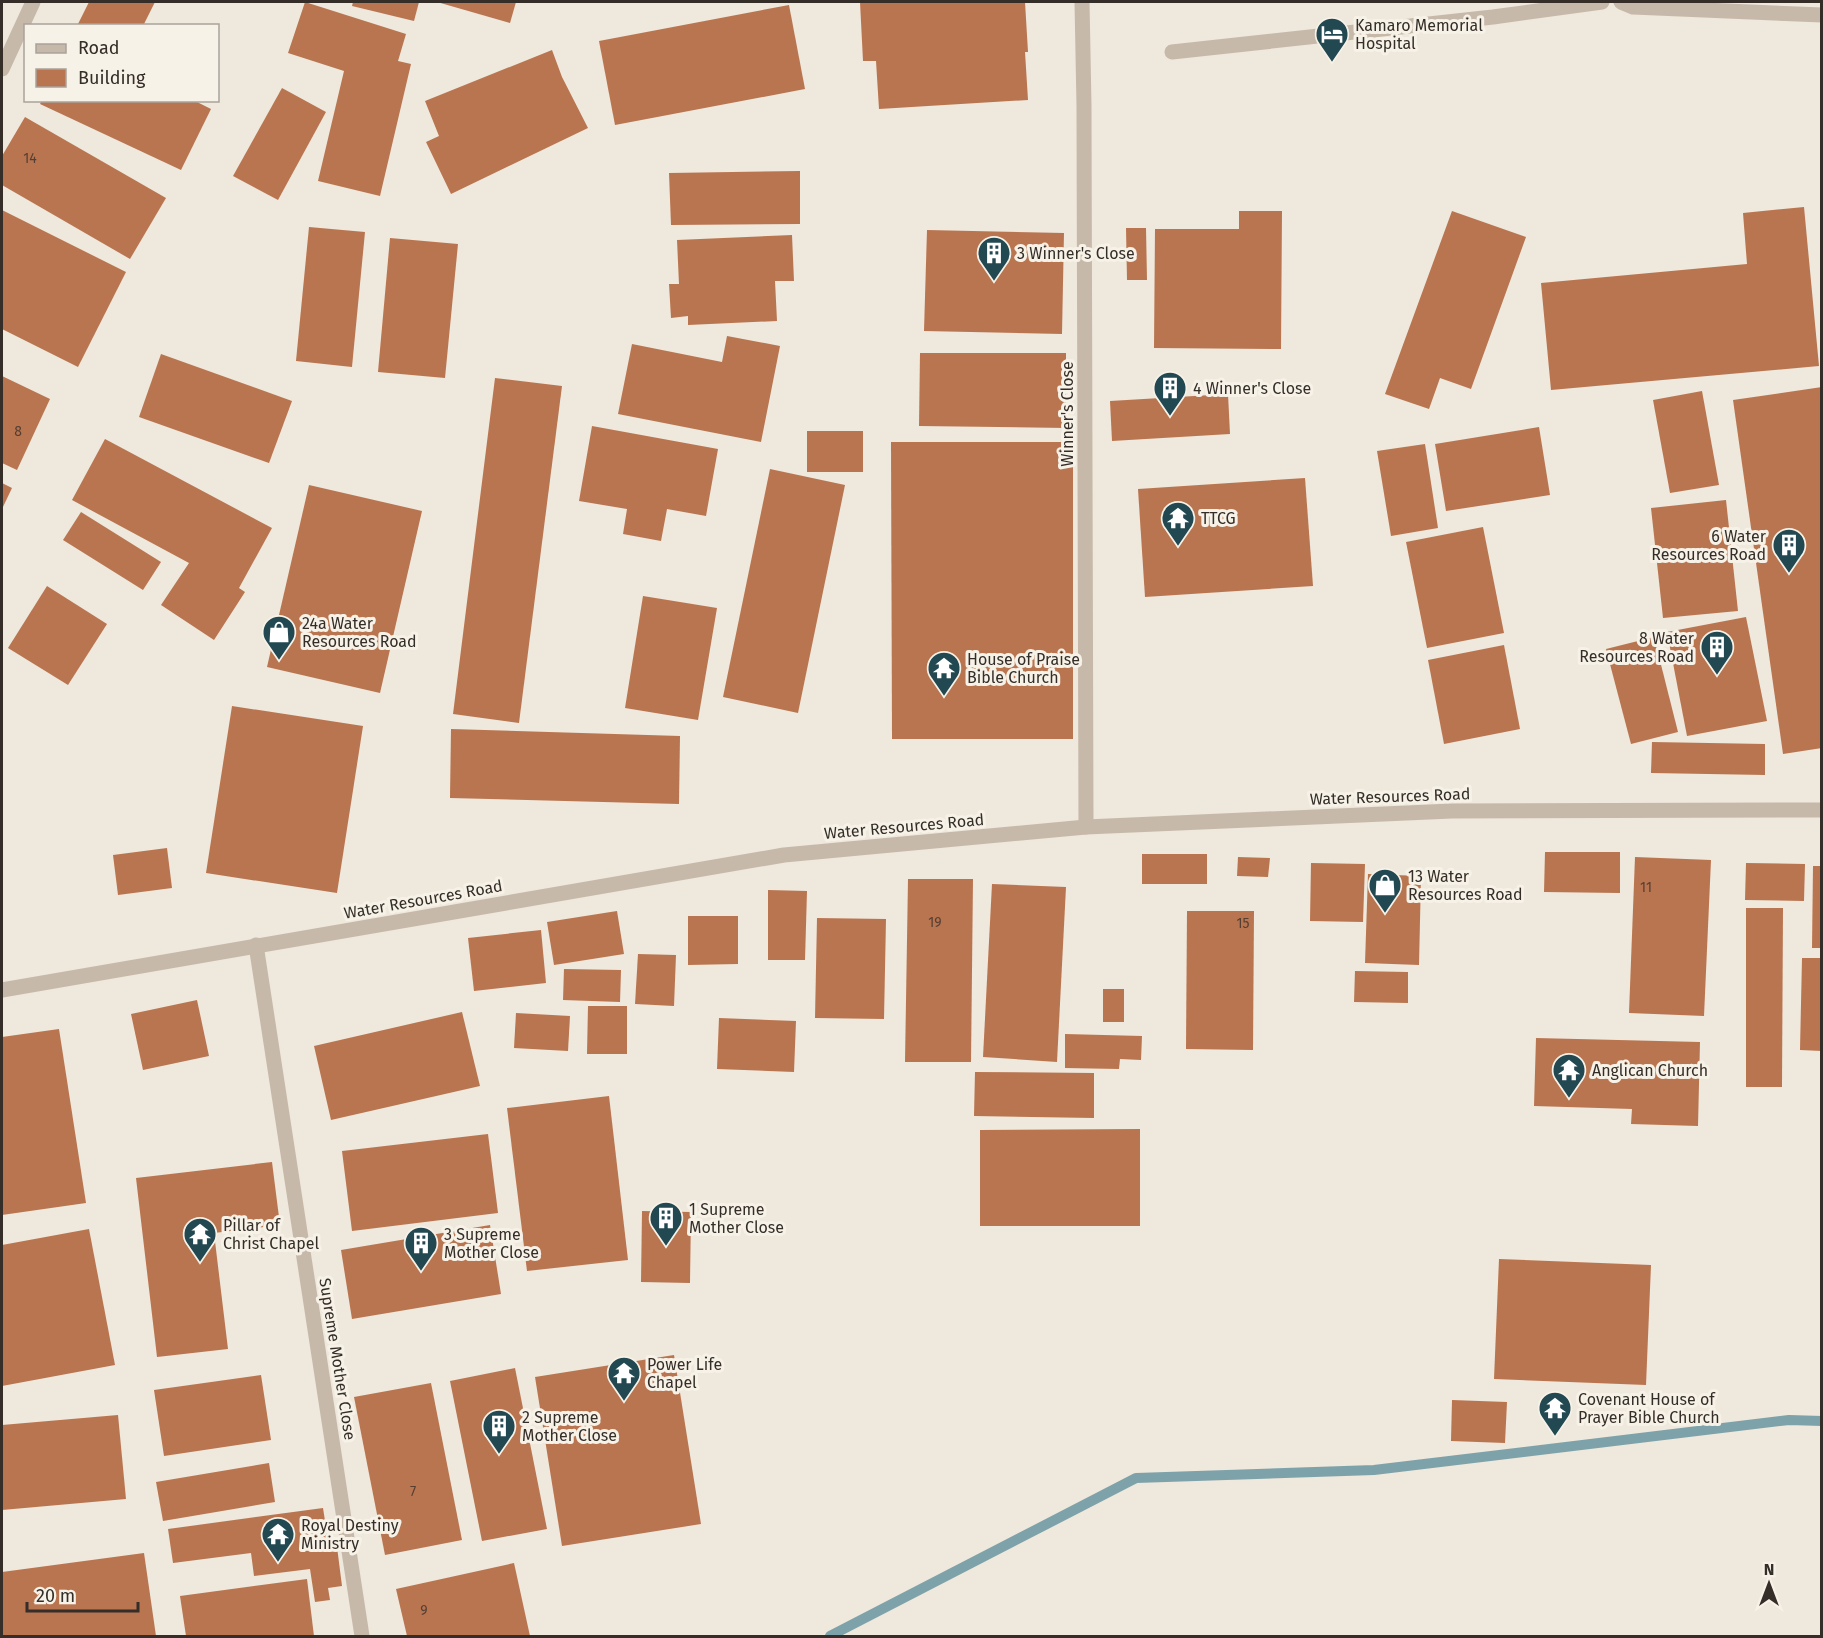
<svg xmlns="http://www.w3.org/2000/svg" width="1823" height="1638" viewBox="0 0 1823 1638" font-family="'Fira Sans',sans-serif">
<rect width="100%" height="100%" fill="#efe8dc"/>
<g fill="none" stroke-linecap="round" stroke-linejoin="round">
<polyline stroke="#7ea2a9" stroke-width="10" points="830,1636 1136,1478 1374,1470 1789,1420 1822,1421"/>
</g>
<g fill="#b97550">
<polygon points="89,2 155,2 143,26 77,26"/>
<polygon points="305,2 406,34 398,61 411,64 380,196 318,181 344,71 288,53"/>
<polygon points="353,2 419,2 414,21 352,6"/>
<polygon points="437,2 516,2 510,23"/>
<polygon points="860,2 1025,2 1028,52 1025,52 1028,100 879,109 876,61 863,61"/>
<polygon points="789,5 805,89 615,125 599,41"/>
<polygon points="552,50 562,77 588,128 451,194 426,142 439,136 425,101"/>
<polygon points="282,88 326,112 278,200 233,176"/>
<polygon points="42,100 193,100 211,109 181,170 40,104"/>
<polygon points="25,117 166,198 130,259 2,185 2,156"/>
<polygon points="800,171 800,224 671,225 669,173"/>
<polygon points="1804,207 1819,366 1551,390 1541,283 1747,264 1743,213"/>
<polygon points="2,210 126,272 78,367 2,329"/>
<polygon points="1239,211 1282,211 1281,349 1154,348 1155,229 1239,229"/>
<polygon points="1452,211 1526,237 1471,389 1440,378 1429,409 1385,394"/>
<polygon points="309,227 365,232 352,367 296,361"/>
<polygon points="1126,228 1146,228 1147,280 1127,280"/>
<polygon points="927,230 1064,233 1062,334 924,331"/>
<polygon points="792,235 794,281 775,281 777,321 688,325 688,316 671,318 669,284 679,284 677,240"/>
<polygon points="390,238 458,244 445,378 378,372"/>
<polygon points="727,336 780,346 761,442 618,414 632,344 722,362"/>
<polygon points="920,353 1066,353 1066,428 919,426"/>
<polygon points="161,354 292,401 269,463 139,417"/>
<polygon points="2,376 50,399 17,470 2,463"/>
<polygon points="495,378 562,386 519,723 453,714"/>
<polygon points="1822,387 1822,748 1783,754 1733,400"/>
<polygon points="1702,391 1719,485 1670,493 1653,400"/>
<polygon points="1228,394 1230,434 1112,441 1110,401"/>
<polygon points="592,426 718,449 706,516 667,509 661,541 623,534 627,509 579,501"/>
<polygon points="1539,427 1550,495 1446,511 1435,444"/>
<rect x="807" y="431" width="56" height="41"/>
<polygon points="105,439 272,528 239,588 245,592 214,640 161,605 189,563 72,500"/>
<polygon points="891,442 1073,442 1073,739 892,739"/>
<polygon points="1425,444 1438,528 1391,536 1377,451"/>
<polygon points="770,469 845,485 798,713 723,697"/>
<polygon points="1305,478 1313,586 1145,597 1138,489"/>
<polygon points="2,483 12,488 2,509"/>
<polygon points="309,485 422,511 380,693 267,667"/>
<polygon points="1726,500 1738,611 1663,618 1651,508"/>
<polygon points="81,512 161,562 143,590 63,540"/>
<polygon points="1483,527 1504,633 1427,648 1406,542"/>
<polygon points="47,586 107,624 68,685 8,648"/>
<polygon points="643,596 717,608 698,720 625,708"/>
<polygon points="1746,617 1767,721 1687,736 1667,632"/>
<polygon points="1654,637 1678,732 1631,744 1606,649"/>
<polygon points="1504,645 1520,729 1444,744 1428,660"/>
<polygon points="232,706 363,726 337,893 206,873"/>
<polygon points="451,729 680,736 679,804 450,798"/>
<polygon points="1652,742 1765,744 1765,775 1651,773"/>
<polygon points="167,848 172,888 118,895 113,855"/>
<polygon points="1545,852 1620,852 1620,893 1544,892"/>
<rect x="1142" y="854" width="65" height="30"/>
<polygon points="1238,857 1270,858 1268,877 1237,876"/>
<polygon points="1635,857 1711,860 1704,1016 1629,1013"/>
<polygon points="1311,863 1365,864 1363,922 1310,921"/>
<polygon points="1746,863 1805,864 1804,901 1745,900"/>
<polygon points="1813,866 1822,866 1822,948 1812,948"/>
<polygon points="1368,874 1421,876 1419,965 1365,963"/>
<polygon points="908,879 973,879 971,1062 905,1062"/>
<polygon points="992,884 1066,887 1057,1062 983,1057"/>
<polygon points="768,890 807,891 805,960 768,960"/>
<polygon points="1746,908 1783,908 1782,1087 1746,1087"/>
<polygon points="617,911 624,954 554,965 547,922"/>
<polygon points="1187,911 1254,911 1253,1050 1186,1049"/>
<polygon points="688,916 738,916 738,964 688,965"/>
<polygon points="817,918 886,919 884,1019 815,1018"/>
<polygon points="541,930 546,983 474,991 468,938"/>
<polygon points="638,954 676,955 674,1006 635,1004"/>
<polygon points="1802,958 1822,958 1822,1051 1800,1050"/>
<polygon points="564,969 621,970 620,1002 563,1000"/>
<polygon points="1355,971 1408,972 1408,1003 1354,1002"/>
<rect x="1103" y="989" width="21" height="33"/>
<polygon points="197,1000 209,1056 143,1070 131,1014"/>
<polygon points="588,1006 627,1006 627,1054 587,1054"/>
<polygon points="462,1012 480,1086 331,1120 314,1046"/>
<polygon points="516,1013 570,1016 568,1051 514,1048"/>
<polygon points="719,1018 796,1021 794,1072 717,1069"/>
<polygon points="59,1029 86,1203 2,1215 2,1037"/>
<polygon points="1065,1034 1142,1036 1141,1060 1120,1059 1119,1069 1065,1068"/>
<polygon points="1536,1038 1700,1042 1698,1126 1631,1124 1632,1109 1534,1106"/>
<polygon points="975,1072 1094,1073 1094,1118 974,1116"/>
<polygon points="609,1096 628,1260 527,1271 507,1108"/>
<polygon points="1140,1129 1140,1226 980,1226 980,1130"/>
<polygon points="488,1134 498,1213 352,1231 342,1151"/>
<polygon points="272,1162 280,1225 214,1233 228,1349 157,1357 136,1178"/>
<polygon points="642,1211 691,1212 690,1283 641,1282"/>
<polygon points="490,1225 501,1294 352,1319 341,1250"/>
<polygon points="89,1229 115,1365 2,1386 2,1245"/>
<polygon points="1499,1259 1651,1265 1646,1385 1494,1379"/>
<polygon points="674,1355 701,1524 562,1546 535,1377"/>
<polygon points="515,1368 547,1529 482,1541 450,1381"/>
<polygon points="261,1375 271,1440 164,1456 154,1390"/>
<polygon points="431,1383 462,1540 385,1555 354,1397"/>
<polygon points="1452,1400 1507,1402 1505,1443 1451,1441"/>
<polygon points="118,1415 126,1499 2,1510 2,1425"/>
<polygon points="269,1463 275,1502 163,1521 156,1482"/>
<polygon points="323,1508 328,1540 336,1539 342,1586 328,1588 330,1600 315,1602 310,1569 254,1576 251,1553 173,1563 168,1529"/>
<polygon points="144,1553 156,1636 2,1636 2,1572"/>
<polygon points="514,1563 530,1636 407,1636 396,1589"/>
<polygon points="307,1579 314,1636 186,1636 180,1596"/>
</g>
<g fill="none" stroke-linecap="round" stroke-linejoin="round">
<polyline stroke="#c6b9a9" stroke-width="15" points="1172,52 1493,17 1602,2"/>
<g stroke="#c6b9a9" stroke-width="15">
<polyline points="1082,2 1084,106 1086,827"/>
<polyline points="1621,2 1633,7 1822,15"/>
<polyline points="2,69 33,2"/>
<polyline points="256,945 362,1636"/>
<polyline points="2,990 784,855 1086,827 1452,811 1822,810"/>
</g>
</g>
<defs>
<g id="hotel-pin" transform="scale(1.725)"><path d="M0 17L-7.5 6A9.5 9.5 0 1 1 7.5 6Z" fill="#224851" stroke="#f7f2e8"/><path d="M-6-4.5h1.5V1H6V5H4.5V3h-9V5H-6ZM-4 0a1.8 1.8 0 1 1 3.6 0ZM.5 0V-2.5h3Q6-2.5 6 0Z" fill="#fff"/></g>
<g id="building-pin" transform="scale(1.725)"><path d="M0 17L-7.5 6A9.5 9.5 0 1 1 7.5 6Z" fill="#224851" stroke="#f7f2e8"/><path d="M-4-6H4V6H1V3H-1V6H-4ZM-2.5-4.3h1.7v1.8h-1.7ZM.8-4.3h1.7v1.8H.8ZM-2.5-1h1.7V.8h-1.7ZM.8-1h1.7V.8H.8Z" fill="#fff"/></g>
<g id="temple-pin" transform="scale(1.725)"><path d="M0 17L-7.5 6A9.5 9.5 0 1 1 7.5 6Z" fill="#224851" stroke="#f7f2e8"/><path d="M0-6L5-2H3V0L6.5 2.5H4V6H1.5V3h-3V6H-4V2.5H-6.5L-3 0V-2H-5Z" fill="#fff"/></g>
<g id="shop-pin" transform="scale(1.725)"><path d="M0 17L-7.5 6A9.5 9.5 0 1 1 7.5 6Z" fill="#224851" stroke="#f7f2e8"/><path d="M-5-2.5h2.3a2.7 3.5 0 0 1 5.4 0H5L5.5 6h-11ZM-1.5-2.5h3a1.5 2.3 0 0 0-3 0Z" fill="#fff"/></g>
</defs>
<g fill-rule="evenodd">
<use href="#hotel-pin" x="1332" y="34"/>
<use href="#building-pin" x="994" y="253"/>
<use href="#building-pin" x="1170" y="388"/>
<use href="#temple-pin" x="1178" y="518"/>
<use href="#building-pin" x="1789" y="545"/>
<use href="#shop-pin" x="279" y="632"/>
<use href="#building-pin" x="1717" y="647"/>
<use href="#temple-pin" x="944" y="668"/>
<use href="#shop-pin" x="1385" y="885"/>
<use href="#temple-pin" x="1569" y="1070"/>
<use href="#building-pin" x="666" y="1218"/>
<use href="#temple-pin" x="200" y="1234"/>
<use href="#building-pin" x="421" y="1243"/>
<use href="#temple-pin" x="624" y="1373"/>
<use href="#temple-pin" x="1555" y="1408"/>
<use href="#building-pin" x="499" y="1426"/>
<use href="#temple-pin" x="278" y="1534"/>
</g>
<g text-anchor="middle" stroke-width="6" stroke-linejoin="round" paint-order="stroke">
<g font-size="14" fill="#553f32">
<text x="30" y="163">14</text>
<text x="18" y="436">8</text>
<text x="1646" y="892">11</text>
<text x="935" y="927">19</text>
<text x="1243" y="928">15</text>
<text x="413" y="1496">7</text>
<text x="424" y="1615">9</text>
</g>
<g font-size="16" fill="#342d28" stroke="#f7f2e8" text-anchor="start">
<text x="1355" y="31">Kamaro Memorial<tspan x="1355" dy="18">Hospital</tspan></text>
<text x="1017" y="259">3 Winner's Close</text>
<text x="1193" y="394">4 Winner's Close</text>
<text x="1201" y="524">TTCG</text>
<text x="1766" y="542" text-anchor="end">6 Water<tspan x="1766" dy="18">Resources Road</tspan></text>
<text x="302" y="629">24a Water<tspan x="302" dy="18">Resources Road</tspan></text>
<text x="1694" y="644" text-anchor="end">8 Water<tspan x="1694" dy="18">Resources Road</tspan></text>
<text x="967" y="665">House of Praise<tspan x="967" dy="18">Bible Church</tspan></text>
<text x="1408" y="882">13 Water<tspan x="1408" dy="18">Resources Road</tspan></text>
<text x="1592" y="1076">Anglican Church</text>
<text x="689" y="1215">1 Supreme<tspan x="689" dy="18">Mother Close</tspan></text>
<text x="223" y="1231">Pillar of<tspan x="223" dy="18">Christ Chapel</tspan></text>
<text x="444" y="1240">3 Supreme<tspan x="444" dy="18">Mother Close</tspan></text>
<text x="647" y="1370">Power Life<tspan x="647" dy="18">Chapel</tspan></text>
<text x="1578" y="1405">Covenant House of<tspan x="1578" dy="18">Prayer Bible Church</tspan></text>
<text x="522" y="1423">2 Supreme<tspan x="522" dy="18">Mother Close</tspan></text>
<text x="301" y="1531">Royal Destiny<tspan x="301" dy="18">Ministry</tspan></text>
</g>
<g font-size="16" fill="#342d28" stroke="#f7f2e8">
<text transform="translate(1067 414) rotate(-90)" y="6">Winner's Close</text>
<text transform="translate(1390 796) rotate(-2)" y="6">Water Resources Road</text>
<text transform="translate(904 826) rotate(-5)" y="6">Water Resources Road</text>
<text transform="translate(423 899) rotate(-10)" y="6">Water Resources Road</text>
<text transform="translate(338 1359) rotate(81)" y="6">Supreme Mother Close</text>
</g>
</g>
<rect width="1823" height="1638" fill="none" stroke="#342d28" stroke-width="6"/>
<rect x="24" y="24" width="195" height="78" fill="#f7f2e8" stroke="#a9a39b" stroke-width="1.5"/>
<rect x="36" y="44" width="30" height="9" fill="#c6b9a9" stroke="#a9a39b" stroke-width="1.5"/>
<text x="78" y="54" font-size="18" fill="#342d28">Road</text>
<rect x="36" y="69" width="30" height="18" fill="#b97550" stroke="#a9a39b" stroke-width="1.5"/>
<text x="78" y="84" font-size="18" fill="#342d28">Building</text>
<g transform="translate(1769 1584)" stroke="#f7f2e8" stroke-width="4.5" paint-order="stroke">
<path d="M0-4.5L10 22L0 15L-10 22Z" fill="#342d28"/>
<text y="-9" font-size="16" font-weight="bold" text-anchor="middle" fill="#342d28">N</text>
</g>
<path d="M27 1602v9h111v-9" fill="none" stroke="#342d28" stroke-width="3"/>
<text x="36" y="1602" font-size="18" fill="#342d28" stroke="#f7f2e8" stroke-width="4.5" paint-order="stroke">20 m</text>
</svg>
